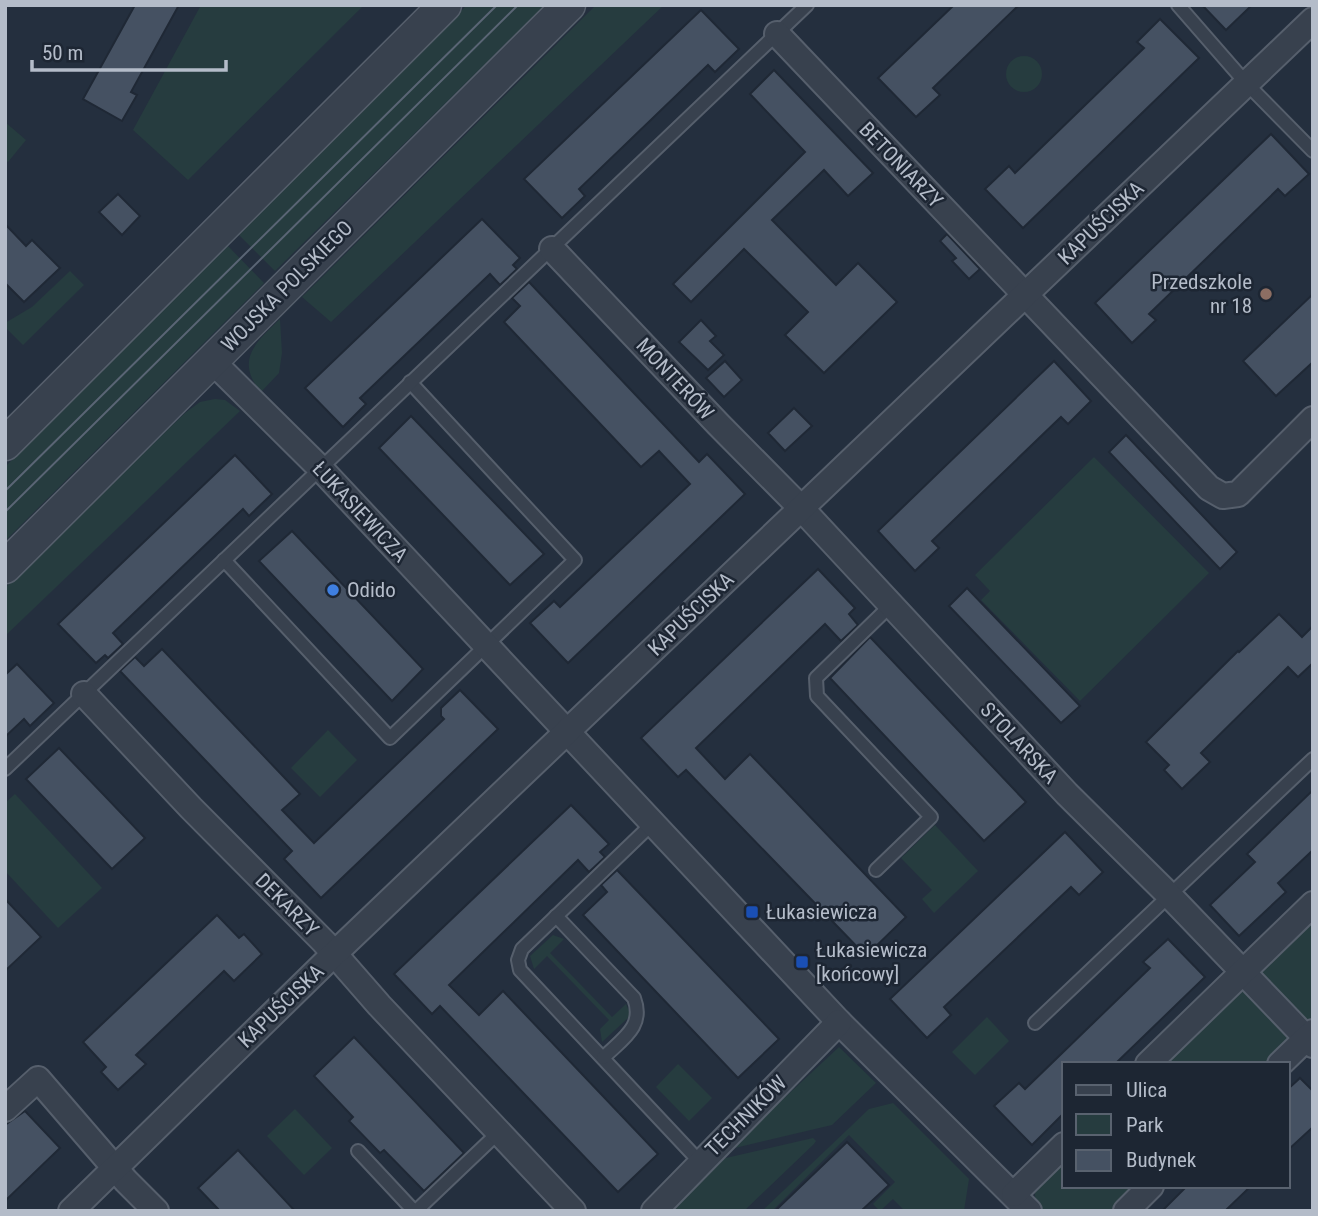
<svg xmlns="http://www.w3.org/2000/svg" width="1318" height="1216" viewBox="0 0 1318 1216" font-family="'Roboto Condensed',sans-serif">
<rect width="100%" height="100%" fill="#242f3e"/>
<g fill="#263c3f">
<polygon points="201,5 364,5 188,180 133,130"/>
<polygon points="467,5 545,5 275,271 239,235"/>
<polygon points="596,5 664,5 331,322 302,297"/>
<circle cx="1024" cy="74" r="18"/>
<polygon points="5,122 26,140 8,162 5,160"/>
<polygon points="227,245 264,283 5,541 5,467"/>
<polygon points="70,271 84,285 23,345 5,327 5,323 32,307"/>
<path d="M280 319 282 353 279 373 261 392C234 360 257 341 280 319Z"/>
<polygon points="215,399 225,400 240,411 5,636 5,588 185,413 200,402"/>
<polygon points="1094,457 1209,573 1080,701 981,600 990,591 975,575"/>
<polygon points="328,730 357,760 320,797 291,768"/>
<polygon points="15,794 102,888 58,928 5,871 5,803"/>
<polygon points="935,825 978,871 934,913 922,899 932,890 901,858"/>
<polygon points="1313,915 1313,1021 1268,1064 1158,1064"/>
<polygon points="553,935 564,939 550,953 612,1017 626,1004 630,1013 628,1018 602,1042 600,1029 609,1020 547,956 534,969 530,956"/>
<polygon points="987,1017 1009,1041 975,1075 952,1052"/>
<polygon points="839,1047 876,1083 832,1125 735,1148 734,1145"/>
<polygon points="678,1064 712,1098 689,1121 656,1087"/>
<polygon points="893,1103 969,1179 964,1211 905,1211 893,1199 880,1211 873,1204 895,1182 849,1135 772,1211 762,1211 869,1109"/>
<polygon points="295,1109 332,1148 304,1175 267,1136"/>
<polygon points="813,1138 816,1141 814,1144 744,1211 669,1211 717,1160"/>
<polygon points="1064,1154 1064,1186 1141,1186 1115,1211 1044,1211 1036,1202 1034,1188"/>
</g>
<g fill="#455162" stroke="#1f2835" stroke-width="2">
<polygon points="135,5 179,5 131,92 137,95 122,121 83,99"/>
<polygon points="954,5 1019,5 933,88 940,95 916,117 878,78"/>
<polygon points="1202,5 1252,5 1226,30"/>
<polygon points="701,10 739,49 715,72 708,65 579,189 585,196 562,218 524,179"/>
<polygon points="1160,19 1199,58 1023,228 985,189 1009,166 1015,173 1144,48 1137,42"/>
<polygon points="774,70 873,173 848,196 824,170 772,220 836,285 858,263 897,302 824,373 785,335 808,312 744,249 691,302 673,284 805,152 750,94"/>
<polygon points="1271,134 1309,174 1285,196 1278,189 1149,314 1156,320 1132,343 1095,303"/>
<polygon points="118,194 140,216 122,235 99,212"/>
<polygon points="482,219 520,258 513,265 517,269 500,285 490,274 360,398 366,404 343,427 305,388"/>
<polygon points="5,224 26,246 32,240 60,268 24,302 5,283"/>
<polygon points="947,234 980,269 969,279 952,261 956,258 940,241"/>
<polygon points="529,282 699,462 707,454 745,494 568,663 530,623 554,601 560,607 690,484 659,451 641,467 504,322 520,306 512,298"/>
<polygon points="1313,294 1313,362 1276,396 1243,361"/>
<polygon points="701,320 716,336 710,341 724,355 708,370 679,342"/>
<polygon points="725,361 742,380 724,397 706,378"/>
<polygon points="1054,361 1091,401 1068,424 1061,417 932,541 939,548 915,571 878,531"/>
<polygon points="794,408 812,426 785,451 768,433"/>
<polygon points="411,416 544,554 510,585 379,448"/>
<polygon points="1126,435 1237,552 1220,569 1109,452"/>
<polygon points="235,455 272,494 249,516 243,509 113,633 123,644 108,658 105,655 96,663 58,624"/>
<polygon points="292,531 423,669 392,701 259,561"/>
<polygon points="818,569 855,608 849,614 858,625 841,641 825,624 696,748 725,779 750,754 906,917 866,956 686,770 678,777 641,738"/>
<polygon points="967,588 1080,706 1061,723 949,606"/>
<polygon points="1279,614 1302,637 1313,626 1313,663 1298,677 1288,667 1201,753 1210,762 1182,789 1164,770 1169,765 1146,742 1238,651 1239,652"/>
<polygon points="870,637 1026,802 984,841 830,678"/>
<polygon points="162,649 300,794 282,810 314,843 444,719 441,716 441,708 460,690 498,729 321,898 284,859 292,851 120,671 135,657 144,666"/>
<polygon points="17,664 54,703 30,726 24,719 5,737 5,675"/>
<polygon points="59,748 145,838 112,869 26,779"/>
<polygon points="1313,790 1313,850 1278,883 1286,892 1239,936 1210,905 1255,862 1247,854"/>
<polygon points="571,805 609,844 600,852 605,857 589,872 578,860 449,985 479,1015 503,991 658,1154 618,1192 440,1006 432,1014 394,974"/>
<polygon points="1065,832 1103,872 1079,895 1071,887 944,1007 951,1015 927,1038 890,999"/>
<polygon points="617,870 779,1039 738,1078 583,915 607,892 601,885"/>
<polygon points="5,899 41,937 5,971"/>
<polygon points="217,915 239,938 244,934 262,954 234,981 224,971 136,1055 146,1064 118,1090 101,1072 106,1067 83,1042"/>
<polygon points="1168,939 1205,977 1115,1064 1064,1064 1064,1113 1032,1145 994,1106 1019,1083 1025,1089 1150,968 1143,962"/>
<polygon points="354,1037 464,1153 424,1191 384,1150 380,1153 349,1121 353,1117 314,1076"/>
<polygon points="1300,1078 1313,1091 1313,1127 1288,1150 1288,1089"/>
<polygon points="25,1111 60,1148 5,1201 5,1125"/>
<polygon points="847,1142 889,1185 861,1211 775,1211"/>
<polygon points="238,1150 295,1211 220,1211 198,1188"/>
<polygon points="1187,1186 1251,1186 1225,1211 1162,1211"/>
</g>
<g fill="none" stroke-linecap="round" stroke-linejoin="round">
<g stroke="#565f6c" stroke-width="16">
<g id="service">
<polyline points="1178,5 1246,83 1313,151"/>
<polyline points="224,560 390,738 575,560 410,382"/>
<polyline points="5,769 807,5"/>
<polyline points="653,823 522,949 518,960 520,970 700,1162"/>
<polyline points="876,870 931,817 817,696 816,678 890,606"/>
<path d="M556 916 634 998C645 1027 622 1039 603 1058"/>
<polyline points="1035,1023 1313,759"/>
<polyline points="358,1151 414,1211"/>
<polyline points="416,1211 499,1132"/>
</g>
</g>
<g stroke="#565f6c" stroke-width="28">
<g id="minor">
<polyline points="777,34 1209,488 1223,496 1238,494 1313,419"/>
<polyline points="552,249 718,424 801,508 1067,794 1169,895 1313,1045"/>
<polyline points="212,361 320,468 839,1022 1029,1211"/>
<polyline points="84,694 191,808 324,942 379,1005 573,1211"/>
<polyline points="1148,1064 1313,904"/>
<polyline points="1280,1064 1313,1032"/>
<polyline points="5,1109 38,1079 126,1181 156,1211"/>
<polyline points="1014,1194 1064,1145"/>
<polyline points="71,1211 334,954 1313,20"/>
<polyline points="654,1211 839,1022"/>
<polyline points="1126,1211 1151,1186"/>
</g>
</g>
<g stroke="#565f6c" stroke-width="35">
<g id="tertiary">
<polyline points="5,444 445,5"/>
<polyline points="5,567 569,5"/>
</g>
</g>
<use href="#service" stroke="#38414e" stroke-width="12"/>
<use href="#minor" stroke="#38414e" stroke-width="24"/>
<use href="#tertiary" stroke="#38414e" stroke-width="32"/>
<g stroke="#5a6575" stroke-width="2">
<polyline points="5,491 497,5"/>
<polyline points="5,512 518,5"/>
</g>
</g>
<circle fill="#8d6e63" stroke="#1d2633" stroke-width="2.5" cx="1266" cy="294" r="7"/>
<circle fill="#3f7fe0" stroke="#1d2633" stroke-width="2.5" cx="333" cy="590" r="7"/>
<g fill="#1a4fb4" stroke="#1d2633" stroke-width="2.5">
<rect x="745" y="905" width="14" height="14" rx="3.5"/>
<rect x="795" y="955" width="14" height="14" rx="3.5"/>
</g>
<g text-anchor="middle" stroke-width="5" stroke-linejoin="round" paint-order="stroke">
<g font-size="21" fill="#b4bcc9" stroke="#1d2633">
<text transform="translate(901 165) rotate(46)" y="7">BETONIARZY</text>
<text transform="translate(1101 223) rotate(-44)" y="7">KAPUŚCISKA</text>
<text transform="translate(287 286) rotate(-45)" y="7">WOJSKA POLSKIEGO</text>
<text transform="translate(675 379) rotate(47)" y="7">MONTERÓW</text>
<text transform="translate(360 512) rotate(47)" y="7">ŁUKASIEWICZA</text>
<text transform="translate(691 614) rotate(-44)" y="7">KAPUŚCISKA</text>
<text transform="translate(1019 743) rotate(47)" y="7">STOLARSKA</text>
<text transform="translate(287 905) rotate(45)" y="7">DEKARZY</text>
<text transform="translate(281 1006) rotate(-44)" y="7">KAPUŚCISKA</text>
<text transform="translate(746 1116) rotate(-45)" y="7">TECHNIKÓW</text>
</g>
<g font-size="21" fill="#b4bcc9" stroke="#1d2633" text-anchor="start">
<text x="1252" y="289" text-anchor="end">Przedszkole<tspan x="1252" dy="24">nr 18</tspan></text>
<text x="347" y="597">Odido</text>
<text x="766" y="919">Łukasiewicza</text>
<text x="816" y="957">Łukasiewicza<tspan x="816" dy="24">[końcowy]</tspan></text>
</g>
</g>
<rect width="1318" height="1216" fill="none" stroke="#b4bcc9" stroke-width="14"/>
<rect x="1062" y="1062" width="228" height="126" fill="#1d2633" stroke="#59626f" stroke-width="2"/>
<rect x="1076" y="1085" width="35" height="10" fill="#38414e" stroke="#59626f" stroke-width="2"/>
<text x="1126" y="1097" font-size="21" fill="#b4bcc9">Ulica</text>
<rect x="1076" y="1114" width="35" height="21" fill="#263c3f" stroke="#59626f" stroke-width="2"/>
<text x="1126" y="1132" font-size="21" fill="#b4bcc9">Park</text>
<rect x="1076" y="1150" width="35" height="21" fill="#455162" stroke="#59626f" stroke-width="2"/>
<text x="1126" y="1167" font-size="21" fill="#b4bcc9">Budynek</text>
<path d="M32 60v10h194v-10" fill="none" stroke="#b4bcc9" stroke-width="3.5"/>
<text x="42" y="60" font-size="21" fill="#b4bcc9" stroke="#1d2633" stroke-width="5" paint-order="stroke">50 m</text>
</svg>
